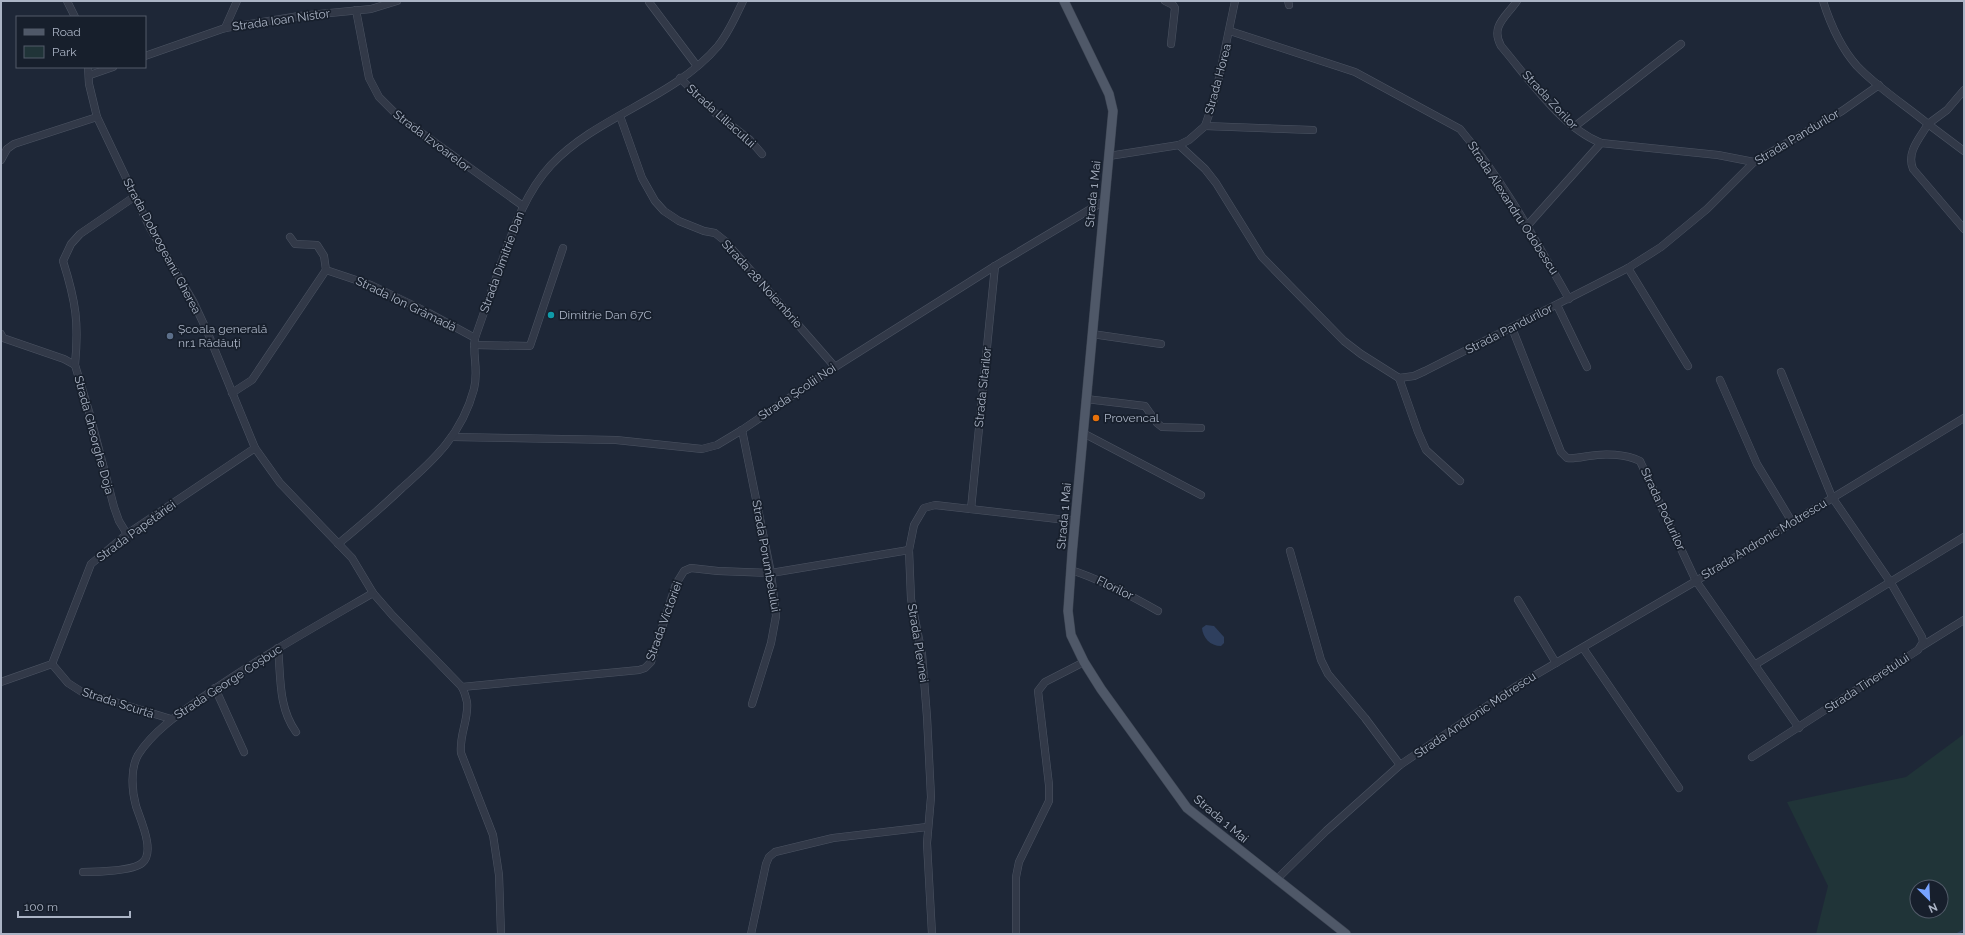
<svg xmlns="http://www.w3.org/2000/svg" width="1965" height="935" viewBox="0 0 1965 935" font-family="Raleway,sans-serif">
<rect width="100%" height="100%" fill="#1e2737"/>
<path fill="#203438" fill-rule="evenodd" d="M1964 734V934H1816L1828 886 1787 802 1906 777ZM1917 887H1941V911H1917Z"/>
<path fill="#2e3f5e" d="M1206 625 1214 626 1224 637V643L1221 646C1210 646 1203 638 1202 628Z"/>
<g fill="none" stroke-linecap="round" stroke-linejoin="round">
<polyline stroke="#2e3f5e" stroke-width="2" points="1957,934 1964,930"/>
<g stroke="#4c5463" stroke-width="8">
<g id="minor">
<polyline points="67,1 75,17"/>
<polyline points="1165,1 1173,5 1175,8 1171,44"/>
<polyline points="1288,1 1289,5"/>
<path d="M1517 1C1506 17 1490 26 1501 46 1529 79 1561 127 1601 143L1718 155 1754 162"/>
<path d="M1823 1C1830 23 1841 48 1857 66 1878 88 1905 105 1928 124 1920 138 1906 152 1913 169L1964 229"/>
<polyline points="649,2 697,66"/>
<polyline points="356,10 369,78 379,97 398,116 523,206"/>
<polyline points="225,28 237,1"/>
<path d="M1230 31 1355 72 1460 129C1503 180 1536 241 1569 299"/>
<polyline points="145,56 225,28 299,16 371,9 397,1"/>
<path d="M88 67 89 84 97 117 150 228 193 301 207 331 255 448 280 483 352 558 373 593 393 616 462 687C464 691 466 697 467 702 469 719 459 735 461 753L493 835 499 875 501 934"/>
<polyline points="90,75 113,67"/>
<polyline points="680,78 715,113 750,140 762,154"/>
<polyline points="1964,90 1947,110 1928,124 1964,151"/>
<polyline points="620,116 642,178 655,201 664,211 679,221 704,231 715,233 725,241 835,367"/>
<polyline points="1205,126 1313,130"/>
<polyline points="1574,127 1681,44"/>
<polyline points="1179,145 1205,169 1216,183 1262,257 1344,341 1361,354 1399,378 1414,376 1425,371 1591,287 1628,268 1661,247 1707,209 1754,162 1842,111 1879,85"/>
<polyline points="1109,156 1179,145 1189,140 1205,126 1215,97 1235,1"/>
<polyline points="1,160 7,149 14,144 97,117"/>
<polyline points="1527,226 1601,143"/>
<polyline points="290,237 295,244 317,245 324,256 326,270"/>
<polyline points="1628,268 1688,366"/>
<polyline points="1557,305 1587,367"/>
<path d="M1512 328 1561 452 1567 458C1574 459 1582 457 1589 456 1604 453 1626 454 1640 461L1696 581 1799 728"/>
<polyline points="1,334 3,338 64,359 75,365 90,415 114,507 119,521 127,534"/>
<polyline points="1092,334 1161,344"/>
<polyline points="474,345 530,346 563,248"/>
<path d="M75 365C79 323 76 302 63 261L71 244 80 234 134 197"/>
<polyline points="1399,378 1418,432 1426,450 1460,481"/>
<polyline points="1720,380 1757,464 1792,522"/>
<polyline points="232,393 252,380 326,270 371,285 429,313 475,338"/>
<polyline points="1086,399 1145,406 1157,423 1162,427 1201,428"/>
<polyline points="742,430 771,573 776,616 771,643 752,704"/>
<polyline points="1083,433 1201,495"/>
<polyline points="452,437 616,440 702,449 717,445 742,430 835,367 995,266 1104,201"/>
<polyline points="971,509 995,266"/>
<path d="M338 544C360 526 381 508 402 488 435 459 462 434 474 389 479 369 472 356 475 338 484 313 493 287 502 261 514 227 526 192 551 165 598 115 673 99 718 46 729 32 736 16 743 1"/>
<polyline points="1290,551 1321,660 1328,674 1365,718 1400,765"/>
<path d="M1071 570C1102 580 1130 595 1158 611"/>
<polyline points="1518,600 1556,663"/>
<polyline points="1922,646 1964,620"/>
<path d="M278 648C281 677 278 707 296 732"/>
<polyline points="1583,648 1679,788"/>
<polyline points="52,664 68,683 82,692 171,719"/>
<polyline points="1756,664 1964,537"/>
<polyline points="1,682 52,664 91,564 127,534 255,448"/>
<polyline points="462,687 639,670 645,668 651,662 676,584 684,571 691,568 718,571 771,573 909,550"/>
<polyline points="215,688 244,752"/>
<polyline points="1752,757 1918,650 1923,642 1922,637 1891,583 1832,497 1781,372"/>
<path d="M83 872C96 872 133 871 142 863 156 852 140 819 136 806 132 791 130 769 138 755 153 731 180 713 203 697 257 659 316 626 373 593"/>
<polyline points="1276,880 1326,831 1400,765 1515,687 1696,581 1964,418"/>
<polyline points="751,934 766,864 769,857 775,852 833,838 927,827"/>
<polyline points="932,934 927,843 931,797 927,717 922,654 911,599 909,550 914,525 924,508 935,505 1075,521"/>
<polyline points="1016,934 1016,877 1019,862 1049,801 1049,785 1038,691 1045,682 1084,662"/>
</g>
</g>
<g stroke="#3b4351" stroke-width="10">
<polyline id="major" points="1064,1 1109,94 1113,111 1072,554 1068,611 1071,635 1084,662 1101,689 1187,808 1346,934"/>
</g>
<use href="#minor" stroke="#323948" stroke-width="7"/>
<use href="#major" stroke="#4f5868" stroke-width="9"/>
</g>
<circle fill="#0f9aa8" stroke="#171f2c" stroke-width="1.5" cx="551" cy="315" r="4"/>
<circle fill="#5c6f8a" stroke="#171f2c" stroke-width="1.5" cx="170" cy="336" r="4"/>
<circle fill="#e8710a" stroke="#171f2c" stroke-width="1.5" cx="1096" cy="418" r="4"/>
<g text-anchor="middle" stroke-width="3.5" stroke-linejoin="round" paint-order="stroke">
<g font-size="12" fill="#abb4c5" stroke="#171f2c">
<text transform="translate(281 20) rotate(-8)" y="4">Strada Ioan Nistor</text>
<text transform="translate(1218 79) rotate(-75)" y="4">Strada Horea</text>
<text transform="translate(1550 100) rotate(47)" y="4">Strada Zorilor</text>
<text transform="translate(721 116) rotate(42)" y="4">Strada Liliacului</text>
<text transform="translate(1797 137) rotate(-31)" y="4">Strada Pandurilor</text>
<text transform="translate(432 141) rotate(37)" y="4">Strada Izvoarelor</text>
<text transform="translate(1093 194) rotate(-84)" y="4">Strada 1 Mai</text>
<text transform="translate(1513 208) rotate(57)" y="4">Strada Alexandru Odobescu</text>
<text transform="translate(162 246) rotate(62)" y="4">Strada Dobrogeanu Gherea</text>
<text transform="translate(502 262) rotate(-70)" y="4">Strada Dimitrie Dan</text>
<text transform="translate(762 284) rotate(48)" y="4">Strada 28 Noiembrie</text>
<text transform="translate(406 304) rotate(26)" y="4">Strada Ion Grămadă</text>
<text transform="translate(1509 329) rotate(-27)" y="4">Strada Pandurilor</text>
<text transform="translate(983 387) rotate(-84)" y="4">Strada Sitarilor</text>
<text transform="translate(797 392) rotate(-34)" y="4">Strada Școlii Noi</text>
<text transform="translate(94 435) rotate(75)" y="4">Strada Gheorghe Doja</text>
<text transform="translate(1663 509) rotate(65)" y="4">Strada Podurilor</text>
<text transform="translate(1064 516) rotate(-85)" y="4">Strada 1 Mai</text>
<text transform="translate(136 531) rotate(-36)" y="4">Strada Papetăriei</text>
<text transform="translate(1764 539) rotate(-31)" y="4">Strada Andronic Motrescu</text>
<text transform="translate(766 556) rotate(80)" y="4">Strada Porumbelului</text>
<text transform="translate(1115 588) rotate(26)" y="4">Florilor</text>
<text transform="translate(664 621) rotate(-70)" y="4">Strada Victoriei</text>
<text transform="translate(918 643) rotate(81)" y="4">Strada Plevnei</text>
<text transform="translate(228 682) rotate(-33)" y="4">Strada George Coșbuc</text>
<text transform="translate(1867 683) rotate(-33)" y="4">Strada Tineretului</text>
<text transform="translate(118 703) rotate(18)" y="4">Strada Scurtă</text>
<text transform="translate(1475 715) rotate(-34)" y="4">Strada Andronic Motrescu</text>
<text transform="translate(1221 819) rotate(40)" y="4">Strada 1 Mai</text>
</g>
<g font-size="12" fill="#abb4c5" stroke="#171f2c" text-anchor="start">
<text x="559" y="319">Dimitrie Dan 67C</text>
<text x="178" y="333">Școala generală<tspan x="178" dy="14">nr.1 Rădăuți</tspan></text>
<text x="1104" y="422">Provencal</text>
</g>
</g>
<rect width="1965" height="935" fill="none" stroke="#abb4c5" stroke-width="4"/>
<rect x="16" y="16" width="130" height="52" fill="#171f2c" stroke="#525b69"/>
<rect x="24" y="29" width="20" height="6" fill="#4f5868" stroke="#525b69"/>
<text x="52" y="36" font-size="12" fill="#abb4c5">Road</text>
<rect x="24" y="46" width="20" height="12" fill="#203438" stroke="#525b69"/>
<text x="52" y="56" font-size="12" fill="#abb4c5">Park</text>
<g transform="translate(1929 899) rotate(156)"><circle r="19" fill="#171f2c" stroke="#525b69"/>
<path d="M0-3L7 15L0 10L-7 15Z" fill="#77a3ff"/>
<text y="-6" font-size="11" font-weight="bold" text-anchor="middle" fill="#abb4c5">N</text>
</g>
<path d="M18 911v6h112v-6" fill="none" stroke="#abb4c5" stroke-width="2"/>
<text x="24" y="911" font-size="12" fill="#abb4c5" stroke="#171f2c" stroke-width="3" paint-order="stroke">100 m</text>
</svg>
